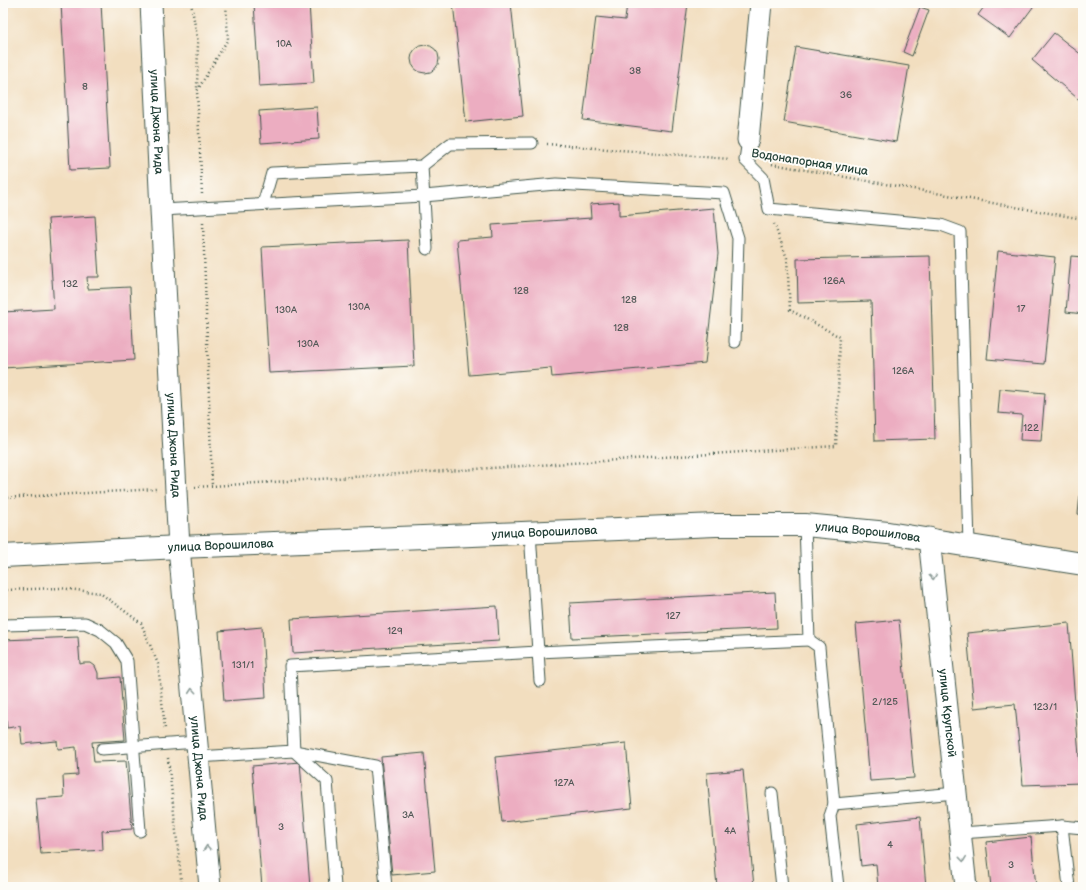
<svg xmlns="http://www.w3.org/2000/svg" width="1086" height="890" viewBox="0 0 1086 890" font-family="'Balsamiq Sans',sans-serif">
<rect width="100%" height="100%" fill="#fdfcf7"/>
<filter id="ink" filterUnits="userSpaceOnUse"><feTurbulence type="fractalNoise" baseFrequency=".025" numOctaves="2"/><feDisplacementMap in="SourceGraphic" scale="8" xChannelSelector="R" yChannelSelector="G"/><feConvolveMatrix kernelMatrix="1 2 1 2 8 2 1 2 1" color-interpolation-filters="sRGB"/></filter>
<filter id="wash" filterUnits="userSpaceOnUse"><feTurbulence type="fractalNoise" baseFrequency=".012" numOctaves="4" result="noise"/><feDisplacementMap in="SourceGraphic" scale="16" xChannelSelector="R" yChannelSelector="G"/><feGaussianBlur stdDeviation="0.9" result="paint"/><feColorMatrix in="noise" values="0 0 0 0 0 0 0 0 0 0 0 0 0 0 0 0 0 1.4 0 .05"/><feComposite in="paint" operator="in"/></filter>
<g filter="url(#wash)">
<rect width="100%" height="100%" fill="#f2debf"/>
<g id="blocks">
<g fill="#ecadc1">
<polygon points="61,3 101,3 110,168 70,170"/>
<polygon points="254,3 309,3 314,83 259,86"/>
<polygon points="453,3 511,3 523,116 466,122"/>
<polygon points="627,3 688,3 672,131 583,120 596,17 625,20"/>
<polygon points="987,3 1036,3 1010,38 978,15"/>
<polygon points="920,7 929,10 912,56 903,52"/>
<polygon points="1054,33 1083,56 1083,103 1032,60"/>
<circle cx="425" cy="59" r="14"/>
<polygon points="796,47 909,66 896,142 784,122"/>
<polygon points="317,107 319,139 261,143 259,111"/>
<polygon points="619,202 619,216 714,208 718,254 705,363 552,377 551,368 469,375 457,240 493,237 492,225 591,218 590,204"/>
<polygon points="95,216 99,277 87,277 88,289 130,287 134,360 3,368 3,312 54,309 48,219"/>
<polygon points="408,240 414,366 269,373 262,247"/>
<polygon points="998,251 1055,257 1044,364 987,359"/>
<polygon points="930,256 935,439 875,441 871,301 798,303 797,259"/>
<polygon points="1071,256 1083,257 1083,314 1066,312"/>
<polygon points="1000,389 1045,393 1041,441 1020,440 1022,415 998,413"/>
<polygon points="1081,485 1083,486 1083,515 1078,514"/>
<polygon points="775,592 777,628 572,638 570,603"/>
<polygon points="497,606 499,641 293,653 291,619"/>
<polygon points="899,620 914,778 870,781 856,624"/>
<polygon points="1069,623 1081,783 1023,785 1015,704 974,708 967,633"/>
<polygon points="262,627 266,698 224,701 219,631"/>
<polygon points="78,637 80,664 84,663 91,663 95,666 98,673 98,679 120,677 125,740 92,742 94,762 126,761 132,829 102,831 103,850 41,854 36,799 64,797 63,776 78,775 76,747 58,749 57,741 22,744 20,726 7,728 6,718 3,718 3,640"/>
<polygon points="626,743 632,808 502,822 495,757"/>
<polygon points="424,753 435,871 392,875 381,757"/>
<polygon points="300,762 310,887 262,887 252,766"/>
<polygon points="743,770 754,887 717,887 707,773"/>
<polygon points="920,817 926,887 878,887 876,864 861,866 857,824"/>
<polygon points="1031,837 1036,887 991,887 986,842"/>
</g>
</g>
</g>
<g filter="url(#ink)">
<use href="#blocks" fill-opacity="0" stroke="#3f5549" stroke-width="1"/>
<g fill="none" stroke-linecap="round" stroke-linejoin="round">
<g stroke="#3f5549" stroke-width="13">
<g id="lane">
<polyline points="748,140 745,160 763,178 769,209 941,225 960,232 969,545"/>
<polyline points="422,166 450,144 532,143"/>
<polyline points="263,204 272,173 422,166 427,249"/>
<polyline points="161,210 424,196 556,184 724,193 738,238 735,342"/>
<polyline points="530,533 540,681"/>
<polyline points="3,625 85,623 100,630 116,643 127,661 140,831"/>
<polyline points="809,640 819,647 834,804 956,793"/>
<polyline points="102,749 197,742"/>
<polyline points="294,751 375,766 386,887"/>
<polyline points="295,752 327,781 335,887"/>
<polyline points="198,757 294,751 290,666 538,652 809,640 805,525"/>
<polyline points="772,793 782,887"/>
<polyline points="834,804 830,816 838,887"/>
<polyline points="1062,826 1069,887"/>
<polyline points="960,833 1062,826 1083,828"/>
</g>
</g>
<g stroke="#3f5549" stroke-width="23">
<g id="street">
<path id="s1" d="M151 3 161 210 179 547 210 887"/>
<polyline points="748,140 761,3"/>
<path id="s2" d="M929 538 966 887"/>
</g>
</g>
<g stroke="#3f5549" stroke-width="24">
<g id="secondary">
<path id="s3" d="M3 556 179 547 716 525H805L888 533 1083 564"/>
</g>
</g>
<g stroke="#3f5549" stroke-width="2.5" stroke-dasharray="1 3" stroke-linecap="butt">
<polyline points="191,3 198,42 197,90"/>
<polyline points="547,144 730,159"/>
<polyline points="772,164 1083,219"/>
<polyline points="202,194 197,91 228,39 226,3"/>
<polyline points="203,223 212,486"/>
<polyline points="195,487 836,446 840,337 790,310 787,258 774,224"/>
<polyline points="3,498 156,489"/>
<polyline points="3,590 60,588 100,593 141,623 158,664 165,729"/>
<polyline points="168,758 182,887"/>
</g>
<use href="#lane" stroke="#fff" stroke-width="11"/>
<use href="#street" stroke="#fff" stroke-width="21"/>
<use href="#secondary" stroke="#fff" stroke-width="22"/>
</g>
<defs><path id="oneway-chevron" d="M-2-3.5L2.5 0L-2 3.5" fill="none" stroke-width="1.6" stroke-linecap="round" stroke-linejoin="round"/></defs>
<g stroke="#8f9e9a">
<use href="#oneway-chevron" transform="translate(933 577) rotate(84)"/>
<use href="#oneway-chevron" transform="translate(192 691) rotate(-95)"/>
<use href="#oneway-chevron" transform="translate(207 848) rotate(-95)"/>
<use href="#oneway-chevron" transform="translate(963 859) rotate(84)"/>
</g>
</g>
<g text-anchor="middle" stroke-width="4" stroke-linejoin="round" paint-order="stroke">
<g font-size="10" fill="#525957">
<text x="284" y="47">10А</text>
<text x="635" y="74">38</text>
<text x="85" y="90">8</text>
<text x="846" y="98">36</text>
<text x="834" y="284">126А</text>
<text x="70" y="287">132</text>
<text x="521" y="294">128</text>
<text x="629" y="303">128</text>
<text x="359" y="310">130А</text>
<text x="1021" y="312">17</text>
<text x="286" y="313">130А</text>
<text x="621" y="331">128</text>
<text x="308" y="347">130А</text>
<text x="903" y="374">126А</text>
<text x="1031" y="431">122</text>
<text x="673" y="619">127</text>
<text x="395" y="634">129</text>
<text x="243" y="668">131/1</text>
<text x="885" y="705">2/125</text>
<text x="1045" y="710">123/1</text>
<text x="564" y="786">127А</text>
<text x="408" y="818">3А</text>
<text x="281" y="830">3</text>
<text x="730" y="834">4А</text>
<text x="890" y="848">4</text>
<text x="1011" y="868">3</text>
</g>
<g font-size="12" fill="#1f3d34" stroke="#fdfcf7">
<text dy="4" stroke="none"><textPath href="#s1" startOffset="119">улица Джона Рида</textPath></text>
<text transform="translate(810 162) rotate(9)" y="4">Водонапорная улица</text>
<text dy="4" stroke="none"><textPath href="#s1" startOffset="443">улица Джона Рида</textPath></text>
<text dy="4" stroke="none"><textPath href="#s3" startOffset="542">улица Ворошилова</textPath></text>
<text dy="4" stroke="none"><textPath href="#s3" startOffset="866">улица Ворошилова</textPath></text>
<text dy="4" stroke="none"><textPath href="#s3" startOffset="218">улица Ворошилова</textPath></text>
<text dy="4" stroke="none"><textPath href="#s2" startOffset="176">улица Крупской</textPath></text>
<text dy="4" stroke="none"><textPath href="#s1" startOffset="767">улица Джона Рида</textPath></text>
</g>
</g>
<rect width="1086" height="890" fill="none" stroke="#fdfcf7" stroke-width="16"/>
</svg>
